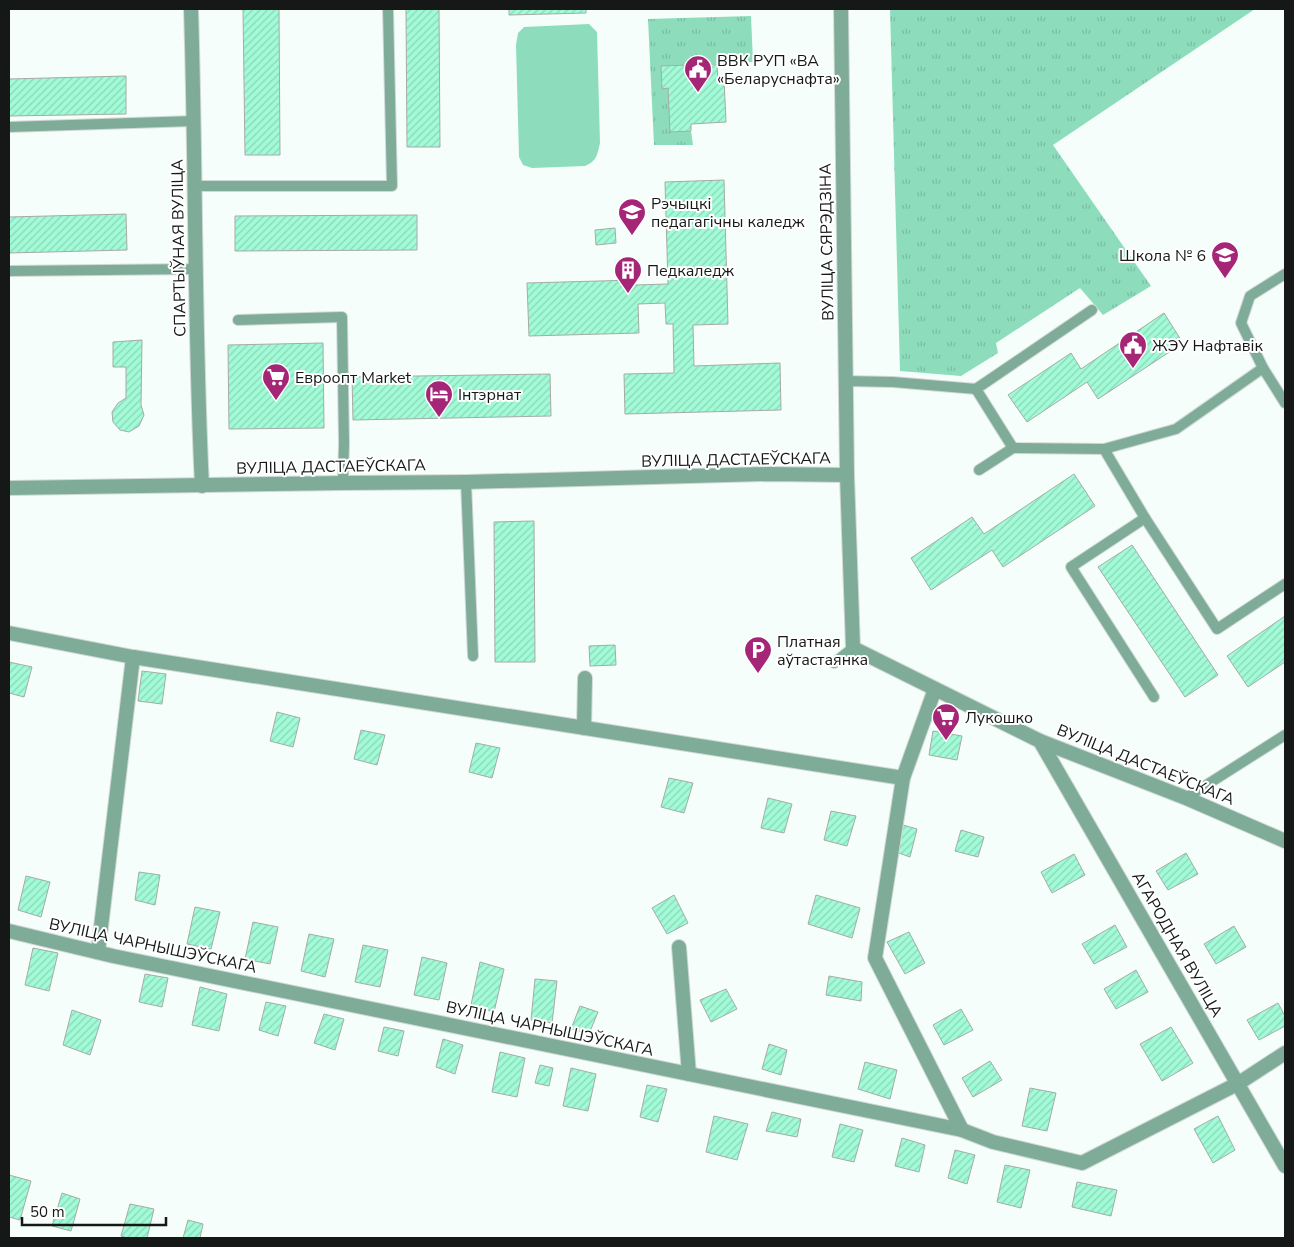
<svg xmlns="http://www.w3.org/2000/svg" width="1294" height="1247" viewBox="0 0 1294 1247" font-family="'Nunito Sans',sans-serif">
<defs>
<pattern id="grass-tufts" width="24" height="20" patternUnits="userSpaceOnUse" patternTransform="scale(1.25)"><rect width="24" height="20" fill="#8dddbd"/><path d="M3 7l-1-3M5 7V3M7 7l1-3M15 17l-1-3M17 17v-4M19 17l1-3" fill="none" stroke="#79bda2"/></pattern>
<pattern id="building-hatch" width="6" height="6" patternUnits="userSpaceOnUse" patternTransform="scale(1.25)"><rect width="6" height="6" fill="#a2fbd7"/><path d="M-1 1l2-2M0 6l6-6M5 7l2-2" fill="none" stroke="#8bd6b8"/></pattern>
</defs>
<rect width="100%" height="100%" fill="#f5fefa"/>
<g fill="url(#grass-tufts)">
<polygon points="890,9 1255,9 1053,145 1151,286 1103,315 1080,288 996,343 998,353 961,376 900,371"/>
<polygon points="751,16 753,62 661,66 663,88 668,88 671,132 691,131 693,145 654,145 648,19"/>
</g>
<path fill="#8dddbd" d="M589 24 597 32 600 143C597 155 597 161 585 166L532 168 523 165 519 157 516 45 518 33 524 27Z"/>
<g fill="url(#building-hatch)" stroke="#a4aca8">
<polygon points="243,9 279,9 280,155 245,155"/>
<polygon points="406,9 439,9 440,147 407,147"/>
<polygon points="509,9 586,9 586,13 509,15"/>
<polygon points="717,64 718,80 724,79 726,122 691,124 691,131 670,132 668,88 662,89 661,66"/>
<polygon points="126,76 126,114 9,116 9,79"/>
<polygon points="724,180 728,324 693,325 694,366 780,363 781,410 625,414 624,374 674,373 673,324 666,324 665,303 638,304 639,333 529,336 527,283 635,280 635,285 668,284 665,182"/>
<polygon points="126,214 127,250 9,253 9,217"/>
<polygon points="417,215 417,250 235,251 235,216"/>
<polygon points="615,228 616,243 596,245 595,230"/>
<polygon points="1164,313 1183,343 1098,399 1087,382 1027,422 1008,395 1071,353 1081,369"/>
<polygon points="142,340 141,405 144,415 139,426 129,432 120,430 113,422 112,412 118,403 126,398 126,367 113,367 113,342"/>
<polygon points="323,343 324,428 229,429 228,345"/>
<polygon points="550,374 551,416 353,420 352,377"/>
<polygon points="1074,474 1095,506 1003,567 992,550 931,590 911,558 972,517 984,534"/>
<polygon points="534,521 535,662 495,662 494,522"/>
<polygon points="1132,545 1218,675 1185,697 1098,567"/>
<polygon points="1285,616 1285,662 1248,687 1227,656"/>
<polygon points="615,645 616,665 590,666 589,646"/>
<polygon points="9,662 32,667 24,697 9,693"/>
<polygon points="142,671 166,674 162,704 138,701"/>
<polygon points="277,712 300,718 293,747 270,741"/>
<polygon points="361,730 385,735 377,765 354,759"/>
<polygon points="933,731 962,736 957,760 929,755"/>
<polygon points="476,743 500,748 492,778 469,772"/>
<polygon points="669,778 693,783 684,813 661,807"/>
<polygon points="768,798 792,804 784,833 761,828"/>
<polygon points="831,811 856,816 847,846 824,840"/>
<polygon points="903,825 917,829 910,857 896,852"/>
<polygon points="961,830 984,837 978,857 955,851"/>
<polygon points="1186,853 1198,874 1168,890 1156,871"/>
<polygon points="1074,854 1085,875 1052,893 1041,872"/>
<polygon points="139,872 160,875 155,905 135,900"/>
<polygon points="26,876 50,882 41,917 18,910"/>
<polygon points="674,895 688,923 667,934 652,908"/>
<polygon points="816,895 860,908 852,938 808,924"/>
<polygon points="195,907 220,912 211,949 187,944"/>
<polygon points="253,922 278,927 270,964 245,959"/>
<polygon points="1115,925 1127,947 1094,964 1082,944"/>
<polygon points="1234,926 1246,947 1216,964 1204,944"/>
<polygon points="909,932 925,963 905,974 887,942"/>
<polygon points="309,934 334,939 325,977 301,971"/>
<polygon points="363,945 388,950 380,987 355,982"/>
<polygon points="33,948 58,953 49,991 25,985"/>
<polygon points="422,957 447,963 439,1000 414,995"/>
<polygon points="480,962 504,969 494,1012 471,1005"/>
<polygon points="1136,970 1148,992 1116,1009 1104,989"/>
<polygon points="145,974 168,978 162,1007 139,1002"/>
<polygon points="829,976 862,982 861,1001 826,995"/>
<polygon points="535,979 557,981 552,1023 531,1020"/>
<polygon points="200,987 227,994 219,1031 192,1025"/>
<polygon points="726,989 737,1009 711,1022 700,1000"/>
<polygon points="266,1002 286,1006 278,1036 259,1030"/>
<polygon points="1278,1003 1285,1016 1285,1026 1259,1040 1247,1020"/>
<polygon points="580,1006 598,1012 589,1034 571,1029"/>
<polygon points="961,1009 973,1030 944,1045 933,1025"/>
<polygon points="72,1010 101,1020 90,1055 63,1045"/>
<polygon points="324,1014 344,1019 335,1050 314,1043"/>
<polygon points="384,1027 404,1031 398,1056 378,1051"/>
<polygon points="1171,1027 1193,1063 1162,1081 1140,1044"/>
<polygon points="443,1039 463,1045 455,1074 436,1067"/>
<polygon points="769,1044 787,1050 781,1075 762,1069"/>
<polygon points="500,1052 525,1058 517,1097 492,1092"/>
<polygon points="990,1061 1002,1080 973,1097 962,1078"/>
<polygon points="865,1062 897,1070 890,1099 858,1089"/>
<polygon points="540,1065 553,1068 549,1086 535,1083"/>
<polygon points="571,1068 596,1074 588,1111 563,1106"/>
<polygon points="647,1085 667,1089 658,1122 640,1117"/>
<polygon points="1030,1088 1056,1093 1047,1131 1022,1126"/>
<polygon points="772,1112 801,1119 797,1137 766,1131"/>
<polygon points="714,1116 748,1124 737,1160 706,1152"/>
<polygon points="1218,1116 1235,1150 1213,1163 1194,1129"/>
<polygon points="840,1124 863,1130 854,1162 832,1157"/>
<polygon points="902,1138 925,1145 919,1172 895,1166"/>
<polygon points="955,1150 975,1155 967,1184 948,1178"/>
<polygon points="1005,1165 1030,1170 1021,1208 997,1202"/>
<polygon points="9,1175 31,1181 20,1220 9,1217"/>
<polygon points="1077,1182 1117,1190 1111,1216 1072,1207"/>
<polygon points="62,1193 80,1199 71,1231 52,1226"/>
<polygon points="130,1204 154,1209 147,1238 128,1238 121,1236"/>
<polygon points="188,1220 203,1224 200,1238 183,1238"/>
</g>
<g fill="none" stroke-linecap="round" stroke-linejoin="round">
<g stroke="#d1d9d6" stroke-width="12">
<g id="service">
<polyline points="9,127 194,121"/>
<polyline points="194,186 392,186 388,9"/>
<polyline points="9,271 195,269"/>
<polyline points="1285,274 1250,296 1241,323 1263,368 1285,403"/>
<polyline points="238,320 342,317 344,443 343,483"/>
<polyline points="845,381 893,382 976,389 1092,310"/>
<polyline points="976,389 1013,448 1104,449 1176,429 1263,368"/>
<polyline points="1104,449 1145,518 1217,629 1285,584"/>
<polyline points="979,470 1013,448"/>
<polyline points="466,482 473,656"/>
<polyline points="1145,518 1071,567 1154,697"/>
<polyline points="834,663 853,648"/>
<polyline points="1186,798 1285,735"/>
</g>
</g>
<g stroke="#d1d9d6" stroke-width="16">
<g id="minor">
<path d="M191 9C196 168 194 327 202 486"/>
<polyline points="841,9 847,475"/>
<polyline points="9,633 133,657 903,778"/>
<polyline points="935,689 903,778 875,958 962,1130"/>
<polyline points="584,728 585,678"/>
<polyline points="1040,741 1285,1166"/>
<polyline points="9,931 113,956 962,1130 993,1142 1082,1163 1239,1083 1285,1053"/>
<polyline points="679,947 689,1074"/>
<polyline points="98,952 133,657"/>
</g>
</g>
<g stroke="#d1d9d6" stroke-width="16">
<polyline id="tertiary" points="9,488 343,483 466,482 767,474 847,475 853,648 1040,741 1186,798 1285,841"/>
</g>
<use href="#service" stroke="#7fac99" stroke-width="10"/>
<use href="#minor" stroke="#7fac99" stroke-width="14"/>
<use href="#tertiary" stroke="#7fac99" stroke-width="14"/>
</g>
<defs>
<g id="civic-pin" transform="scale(1.4375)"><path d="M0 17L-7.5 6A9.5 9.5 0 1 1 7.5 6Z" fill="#a52677" stroke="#fff"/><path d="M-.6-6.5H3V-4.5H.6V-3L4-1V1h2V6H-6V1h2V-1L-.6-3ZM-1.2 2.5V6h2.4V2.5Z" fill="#fff"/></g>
<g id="university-pin" transform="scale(1.4375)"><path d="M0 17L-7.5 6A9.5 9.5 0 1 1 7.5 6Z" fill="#a52677" stroke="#fff"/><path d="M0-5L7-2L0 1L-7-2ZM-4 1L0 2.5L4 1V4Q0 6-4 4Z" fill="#fff"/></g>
<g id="school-pin" transform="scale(1.4375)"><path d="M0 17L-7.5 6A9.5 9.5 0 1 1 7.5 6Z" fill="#a52677" stroke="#fff"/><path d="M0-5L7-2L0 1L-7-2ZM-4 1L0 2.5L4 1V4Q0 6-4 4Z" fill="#fff"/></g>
<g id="building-pin" transform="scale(1.4375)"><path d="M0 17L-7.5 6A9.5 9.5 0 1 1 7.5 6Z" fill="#a52677" stroke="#fff"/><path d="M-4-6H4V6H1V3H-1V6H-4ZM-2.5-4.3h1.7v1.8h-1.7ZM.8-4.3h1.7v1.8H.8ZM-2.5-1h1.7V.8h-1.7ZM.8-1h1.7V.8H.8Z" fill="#fff"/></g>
<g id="supermarket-pin" transform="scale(1.4375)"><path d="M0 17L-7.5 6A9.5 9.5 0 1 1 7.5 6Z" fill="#a52677" stroke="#fff"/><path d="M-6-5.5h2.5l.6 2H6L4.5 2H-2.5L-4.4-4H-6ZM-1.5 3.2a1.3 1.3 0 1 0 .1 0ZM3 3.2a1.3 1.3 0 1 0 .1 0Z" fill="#fff"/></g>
<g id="hotel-pin" transform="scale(1.4375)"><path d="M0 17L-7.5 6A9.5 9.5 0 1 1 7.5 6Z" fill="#a52677" stroke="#fff"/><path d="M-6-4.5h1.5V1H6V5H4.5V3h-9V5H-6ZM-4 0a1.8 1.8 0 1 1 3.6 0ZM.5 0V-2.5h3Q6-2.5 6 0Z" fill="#fff"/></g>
<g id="parking-pin" transform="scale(1.4375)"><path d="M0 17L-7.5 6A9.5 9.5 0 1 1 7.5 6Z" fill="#a52677" stroke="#fff"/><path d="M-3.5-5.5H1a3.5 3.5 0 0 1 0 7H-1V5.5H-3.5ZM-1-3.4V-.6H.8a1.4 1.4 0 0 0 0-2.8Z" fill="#fff"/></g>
</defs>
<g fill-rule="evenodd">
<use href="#civic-pin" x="698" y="69"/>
<use href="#university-pin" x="632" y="212"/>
<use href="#school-pin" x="1225" y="255"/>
<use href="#building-pin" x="628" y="270"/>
<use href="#civic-pin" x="1133" y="345"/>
<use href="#supermarket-pin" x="276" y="377"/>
<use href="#hotel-pin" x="439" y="394"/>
<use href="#parking-pin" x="758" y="650"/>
<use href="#supermarket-pin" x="946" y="717"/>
</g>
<g text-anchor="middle" stroke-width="4" stroke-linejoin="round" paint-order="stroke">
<g font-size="16" fill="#151817" stroke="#fff" text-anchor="start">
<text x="717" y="66">ВВК РУП «ВА<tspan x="717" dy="18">«Беларуснафта»</tspan></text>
<text x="651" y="209">Рэчыцкі<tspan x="651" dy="18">педагагічны каледж</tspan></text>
<text x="1206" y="261" text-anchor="end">Школа № 6</text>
<text x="647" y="276">Педкаледж</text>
<text x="1152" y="351">ЖЭУ Нафтавік</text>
<text x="295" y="383">Евроопт Market</text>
<text x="458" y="400">Інтэрнат</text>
<text x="777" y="647">Платная<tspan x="777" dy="18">аўтастаянка</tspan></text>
<text x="965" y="723">Лукошко</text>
</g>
<g font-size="16" fill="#151817" stroke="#fff">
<text transform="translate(826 242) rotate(-91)" y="6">ВУЛІЦА СЯРЭДЗІНА</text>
<text transform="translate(178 248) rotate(-91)" y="6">СПАРТЫЎНАЯ ВУЛІЦА</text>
<text transform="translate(736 459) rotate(-1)" y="6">ВУЛІЦА ДАСТАЕЎСКАГА</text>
<text transform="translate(331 466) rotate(-1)" y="6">ВУЛІЦА ДАСТАЕЎСКАГА</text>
<text transform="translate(1146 764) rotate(22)" y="6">ВУЛІЦА ДАСТАЕЎСКАГА</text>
<text transform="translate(1178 944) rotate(60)" y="6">АГАРОДНАЯ ВУЛІЦА</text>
<text transform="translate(153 945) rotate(12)" y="6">ВУЛІЦА ЧАРНЫШЭЎСКАГА</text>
<text transform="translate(550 1028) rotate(12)" y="6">ВУЛІЦА ЧАРНЫШЭЎСКАГА</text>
</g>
</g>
<rect width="1294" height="1247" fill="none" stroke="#151817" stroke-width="20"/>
<path d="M22 1217v8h144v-8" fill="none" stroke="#151817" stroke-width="2.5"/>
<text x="30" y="1217" font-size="15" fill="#151817" stroke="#ffffff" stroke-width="4" paint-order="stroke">50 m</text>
</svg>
